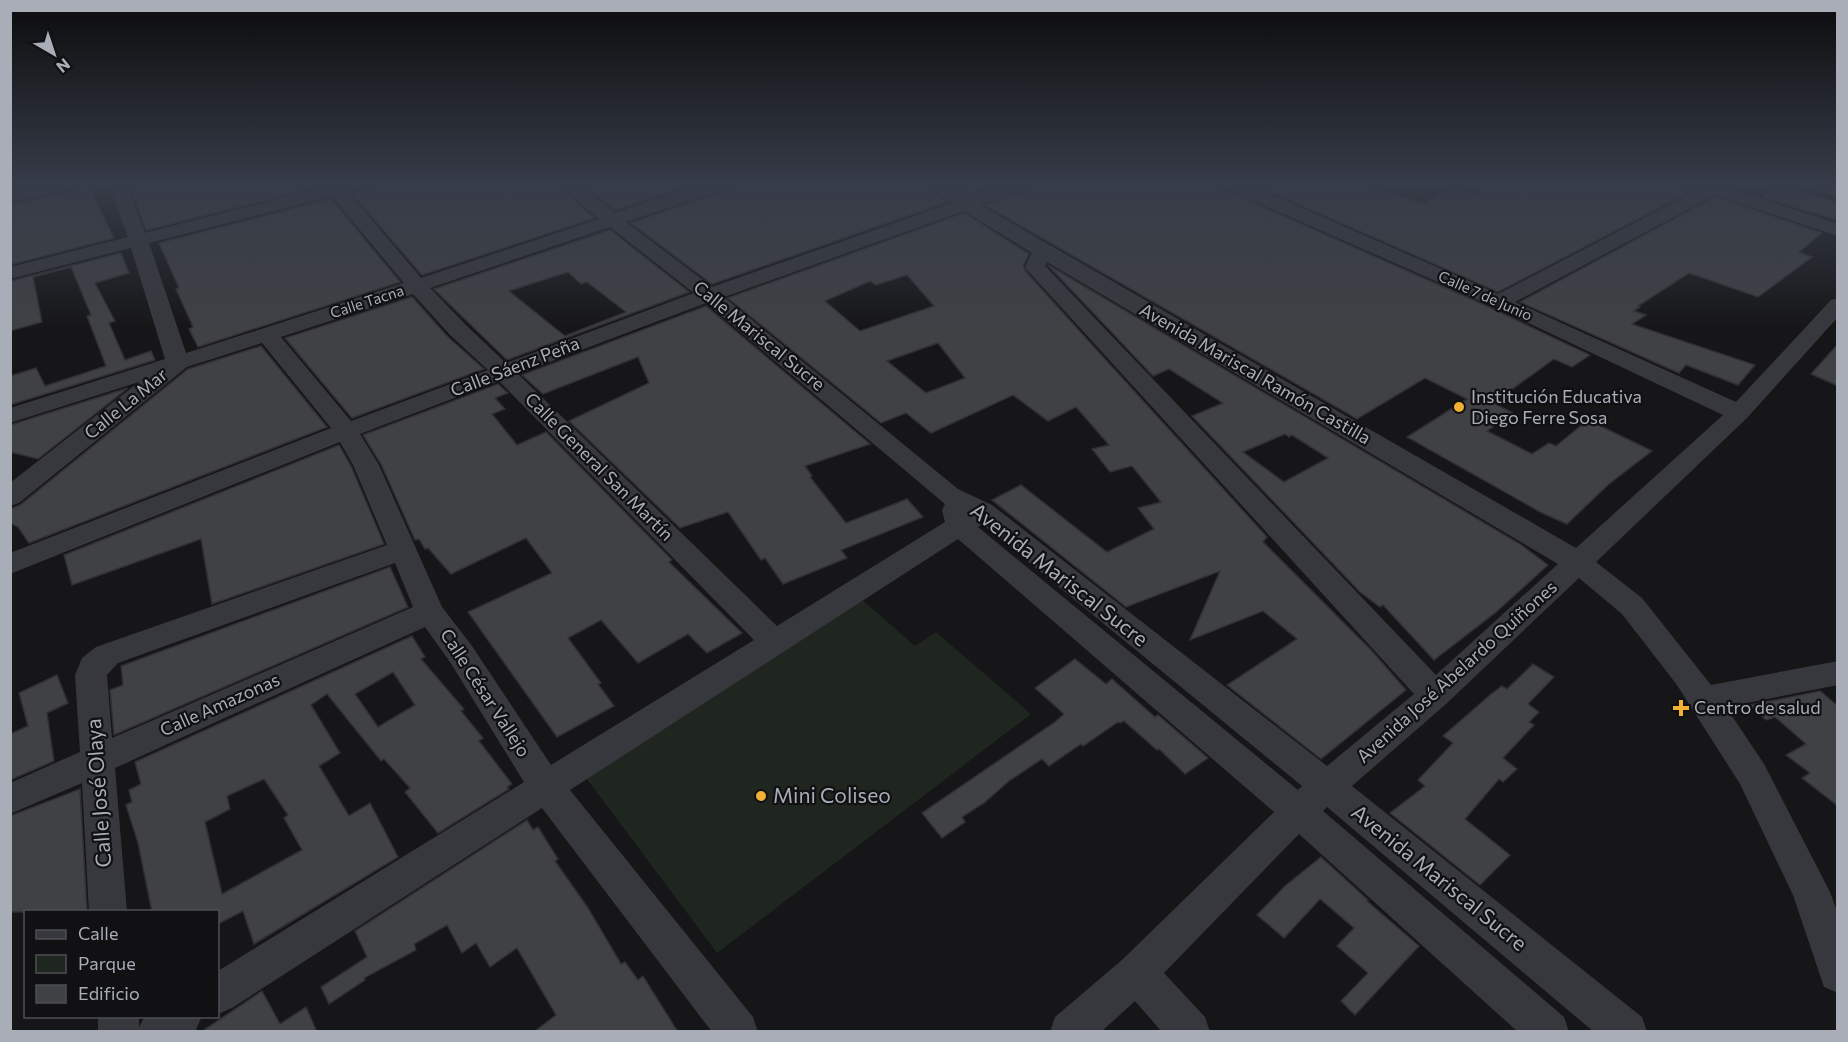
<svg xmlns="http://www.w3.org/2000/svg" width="1848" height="1042" viewBox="0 0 1848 1042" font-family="Commissioner,sans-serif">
<rect width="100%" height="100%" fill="#161618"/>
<polygon fill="#1e261f" points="860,598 915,646 936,632 1031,714 717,953 581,771"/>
<g fill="#404145" stroke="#303034" stroke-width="1.5" fill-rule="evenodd">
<polygon points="83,183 87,183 114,238 10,265 10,205 80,189"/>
<polygon points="129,183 321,183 322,186 146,230"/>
<polygon points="372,183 554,183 594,218 422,275 352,193 369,189"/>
<polygon points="580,183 697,183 615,210"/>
<polygon points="733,183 922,183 947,202 712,284 631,223 730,189"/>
<polygon points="950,183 999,183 968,195"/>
<polygon points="1035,183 1219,183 1222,189 1491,308 1590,355 1572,367 1554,359 1493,403 1513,413 1487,431 1532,454 1549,443 1556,446 1588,420 1652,451 1609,484 1567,524 1542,513 1407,437 1467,399 1425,378 1357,419 985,205 1032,189"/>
<polygon points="1251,183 1364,183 1422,204 1446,191 1457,188 1478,196 1480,183 1674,183 1693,190 1498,292"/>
<polygon points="1780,185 1838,203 1838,220 1762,197"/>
<polygon points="1715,197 1822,233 1799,252 1812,257 1758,297 1689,273 1638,306 1640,307 1634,311 1646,315 1632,324 1755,365 1738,385 1686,365 1679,373 1663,366 1520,302"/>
<polygon points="331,199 400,282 198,347 189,329 193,327 176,289 179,288 159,243"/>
<path d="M964 213 1029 254 1023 266 1026 272 1267 537 1263 542 1371 650 1406 690 1321 759 1227 685 1297 639 1263 611 1190 640 1220 571 1126 607 992 500 1021 485 1107 552 1154 529 1138 508 1161 502 1132 466 1110 472 1092 449 1109 445 1076 407 1048 421 1013 395 931 433 906 413 881 423 728 298ZM907 275 934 306 860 331 825 301 870 281 876 285ZM938 343 965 378 926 393 887 361Z"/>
<path d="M610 230 689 292 507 360 434 289ZM568 272 581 284 587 282 626 312 565 336 509 291Z"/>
<polygon points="121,253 129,273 95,283 115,321 109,323 125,360 151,351 155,360 10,405 10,376 36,368 45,386 106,366 87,316 91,315 71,267 33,277 42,322 10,331 10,281"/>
<path d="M1048 265 1520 544 1548 565 1495 613 1434 660 1383 605 1380 607 1360 592 1192 416 1223 403 1169 369 1153 376ZM1285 434 1289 437 1292 435 1328 458 1284 482 1243 452Z"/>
<polygon points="412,297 448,337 484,369 352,418 285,338"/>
<polygon points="706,306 870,444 805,466 812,476 810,477 846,523 907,499 923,517 841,550 847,558 783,584 765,558 761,560 728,512 680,528 569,421 649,383 638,357 543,394 522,375"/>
<polygon points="1838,344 1838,386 1811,374"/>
<polygon points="261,346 327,427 29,543 18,527 10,523 10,509 20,505 188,369"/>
<polygon points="498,384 508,393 495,398 505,409 492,414 517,445 546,432 672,560 669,562 742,633 707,653 688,634 638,663 601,620 568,638 601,683 598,684 614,706 557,737 468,612 552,573 526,538 451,574 428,548 425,549 419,539 415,540 381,464 363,435"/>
<polygon points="128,388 38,459 10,452 10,425"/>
<polygon points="339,445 351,466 384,544 212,604 201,539 72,585 64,555"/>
<polygon points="390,567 408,607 114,735 110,690 123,685 121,666"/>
<path d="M412 636 425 657 421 659 464 709 461 711 483 738 479 741 512 784 507 787 509 789 438 833 405 792 410 788 384 759 381 761 327 694 311 705 340 753 319 766 349 816 370 803 398 857 254 944 243 911 218 924V912H152L138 843 126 805 132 802 129 790 141 784 135 762ZM393 672 415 705 378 727 355 694ZM264 779 288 815 284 818 302 850 222 894 205 822 230 809 227 796Z"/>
<polygon points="1075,659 1106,684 1112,679 1155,717 1158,715 1208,758 1185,774 1159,749 1157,750 1124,721 1120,723 1118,722 1083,746 1081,744 1049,766 1042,759 1009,781 984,803 962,817 965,822 942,838 922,813 1055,722 1064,714 1035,688"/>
<polygon points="1533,664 1554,677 1528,704 1539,712 1529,722 1534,725 1503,758 1517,769 1503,782 1499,779 1465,819 1510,855 1480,885 1390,813 1425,786 1418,780 1453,743 1443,736 1490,695 1502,686 1507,689"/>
<polygon points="57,675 68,703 47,713 54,761 10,780 10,734 28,726 19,693"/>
<polygon points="1820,691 1838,706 1838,806 1802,778 1810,773 1786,755 1806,744 1775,717 1766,720 1750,705"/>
<polygon points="80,789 87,912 10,912 10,816"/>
<polygon points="527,820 533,830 538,827 558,859 555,861 588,908 621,964 625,962 638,980 643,976 678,1032 534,1032 556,1015 517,948 490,967 476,943 462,953 447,925 414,944 416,950 364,978 365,980 329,1004 321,987 367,957 355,931"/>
<polygon points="1321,857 1368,900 1367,901 1419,946 1355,1015 1341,1001 1368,973 1337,946 1354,928 1320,899 1284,938 1257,915 1285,886"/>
<polygon points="262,991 280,1024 306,1007 317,1032 201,1032"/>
</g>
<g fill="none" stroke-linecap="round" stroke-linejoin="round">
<g fill="#37383d" fill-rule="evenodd">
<polygon points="49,183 81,183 79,187 10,203 10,193"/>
<path d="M108 183H126L145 233 325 187 323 183H370L368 187 348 192 421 278 599 219 556 183H576L615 213 705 183H731L729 187 626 222 712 287 952 203 924 183H945L968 197 1007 183H1033L1031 187 980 205 1576 548 1723 415 1492 306 1223 187 1221 183H1245L1498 294 1698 190 1694 183H1732L1728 188 1838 224V236L1715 195 1515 302 1736 402 1831 300 1838 298V317L1747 418 1596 562 1642 598 1711 685 1838 661V685L1726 707 1764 764 1830 892 1838 914V993L1824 987 1793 895 1740 784 1677 685 1622 614 1579 578 1446 704 1352 786 1642 1017 1647 1032H1594L1327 807 1323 811 1564 1017 1569 1032H1518L1299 834 1164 973 1205 1017 1210 1032H1162L1135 1001 1101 1032H1050L1055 1017 1123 959 1274 812 958 539 570 790 753 1017 758 1032H712L542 808 232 1008 218 1014V971L524 782 450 662 425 627 115 768 127 912H89L82 783 10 814V783L80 752 75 675 82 658 96 647 387 545 353 465 340 442 10 574V553L331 428 262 343 187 367 19 503 10 506V483L139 382 10 423V408L165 359 131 248 10 279V267L128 237ZM332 196 404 283 186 353 149 243ZM964 211 1032 253 1025 267 1028 271 1414 694 1327 766 992 505 958 489 724 297ZM610 227 694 293 506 363 466 325 430 288ZM1047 262 1558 564 1436 675 1045 266ZM413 294 450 335 488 370 351 421 281 337ZM706 303 945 504 942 510 945 522 777 626 518 374ZM499 381 754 640 551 765 472 646 442 607 379 465 360 434ZM982 524 1302 786 1298 790 978 527ZM395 563 413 607 112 738 107 675 118 663Z"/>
<polygon points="1804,183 1838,185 1838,196 1806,187"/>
<polygon points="98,1016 139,1016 139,1027 145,1016 202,1016 195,1032 98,1032"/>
</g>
</g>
<linearGradient id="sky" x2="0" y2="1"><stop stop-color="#0c0c0d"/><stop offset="0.56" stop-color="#363c48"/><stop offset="1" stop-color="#363c48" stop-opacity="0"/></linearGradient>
<rect width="1848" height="329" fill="url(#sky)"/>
<g fill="#f2b134" stroke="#111113" stroke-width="2">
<circle cx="1459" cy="407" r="6"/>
<path d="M1678 699h6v6h6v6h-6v6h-6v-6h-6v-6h6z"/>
<circle cx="761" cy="796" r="6"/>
</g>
<g text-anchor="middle" stroke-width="4.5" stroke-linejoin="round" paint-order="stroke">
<g font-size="15" fill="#a8adb8" stroke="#111113">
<text transform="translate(1485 296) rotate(24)" y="5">Calle 7 de Junio</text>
<text transform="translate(367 302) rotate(-18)" y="5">Calle Tacna</text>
</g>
<g font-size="18" fill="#a8adb8" stroke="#111113">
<text transform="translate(759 336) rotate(39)" y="6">Calle Mariscal Sucre</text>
<text transform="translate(515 367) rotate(-21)" y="6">Calle Sáenz Peña</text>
<text transform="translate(1255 374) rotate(30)" y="6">Avenida Mariscal Ramón Castilla</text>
<text transform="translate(126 404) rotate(-39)" y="6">Calle La Mar</text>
<text transform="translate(599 467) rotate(45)" y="6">Calle General San Martín</text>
<text transform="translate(1457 672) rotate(-42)" y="6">Avenida José Abelardo Quiñones</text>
<text transform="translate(485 693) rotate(57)" y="6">Calle César Vallejo</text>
<text transform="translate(220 705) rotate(-24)" y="6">Calle Amazonas</text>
</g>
<g font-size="18" fill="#a8adb8" stroke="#111113" text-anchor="start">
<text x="1471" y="403">Institución Educativa<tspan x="1471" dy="21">Diego Ferre Sosa</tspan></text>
<text x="1694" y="714">Centro de salud</text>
</g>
<g font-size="21" fill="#a8adb8" stroke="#111113">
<text transform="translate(1059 575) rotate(38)" y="7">Avenida Mariscal Sucre</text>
<text transform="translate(99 793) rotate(-94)" y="7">Calle José Olaya</text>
<text transform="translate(1439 878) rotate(39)" y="7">Avenida Mariscal Sucre</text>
</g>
<g font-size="21" fill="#a8adb8" stroke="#111113" text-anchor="start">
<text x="773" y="803">Mini Coliseo</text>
</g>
</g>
<rect width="1848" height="1042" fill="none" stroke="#a8adb8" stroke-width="24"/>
<rect x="24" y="910" width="195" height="108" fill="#111113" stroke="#4d4f55" stroke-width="1.5"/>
<rect x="36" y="930" width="30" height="9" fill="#37383d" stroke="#4d4f55" stroke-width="1.5"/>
<text x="78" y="940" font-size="18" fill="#a8adb8">Calle</text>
<rect x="36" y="955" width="30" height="18" fill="#1e261f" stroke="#4d4f55" stroke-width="1.5"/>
<text x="78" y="970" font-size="18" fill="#a8adb8">Parque</text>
<rect x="36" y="985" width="30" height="18" fill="#404145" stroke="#4d4f55" stroke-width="1.5"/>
<text x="78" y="1000" font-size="18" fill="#a8adb8">Edificio</text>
<g transform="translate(54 54) rotate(141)" stroke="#111113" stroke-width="4.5" paint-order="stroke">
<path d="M0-4.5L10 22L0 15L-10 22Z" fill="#a8adb8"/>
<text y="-9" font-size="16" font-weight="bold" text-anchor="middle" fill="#a8adb8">N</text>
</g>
</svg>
